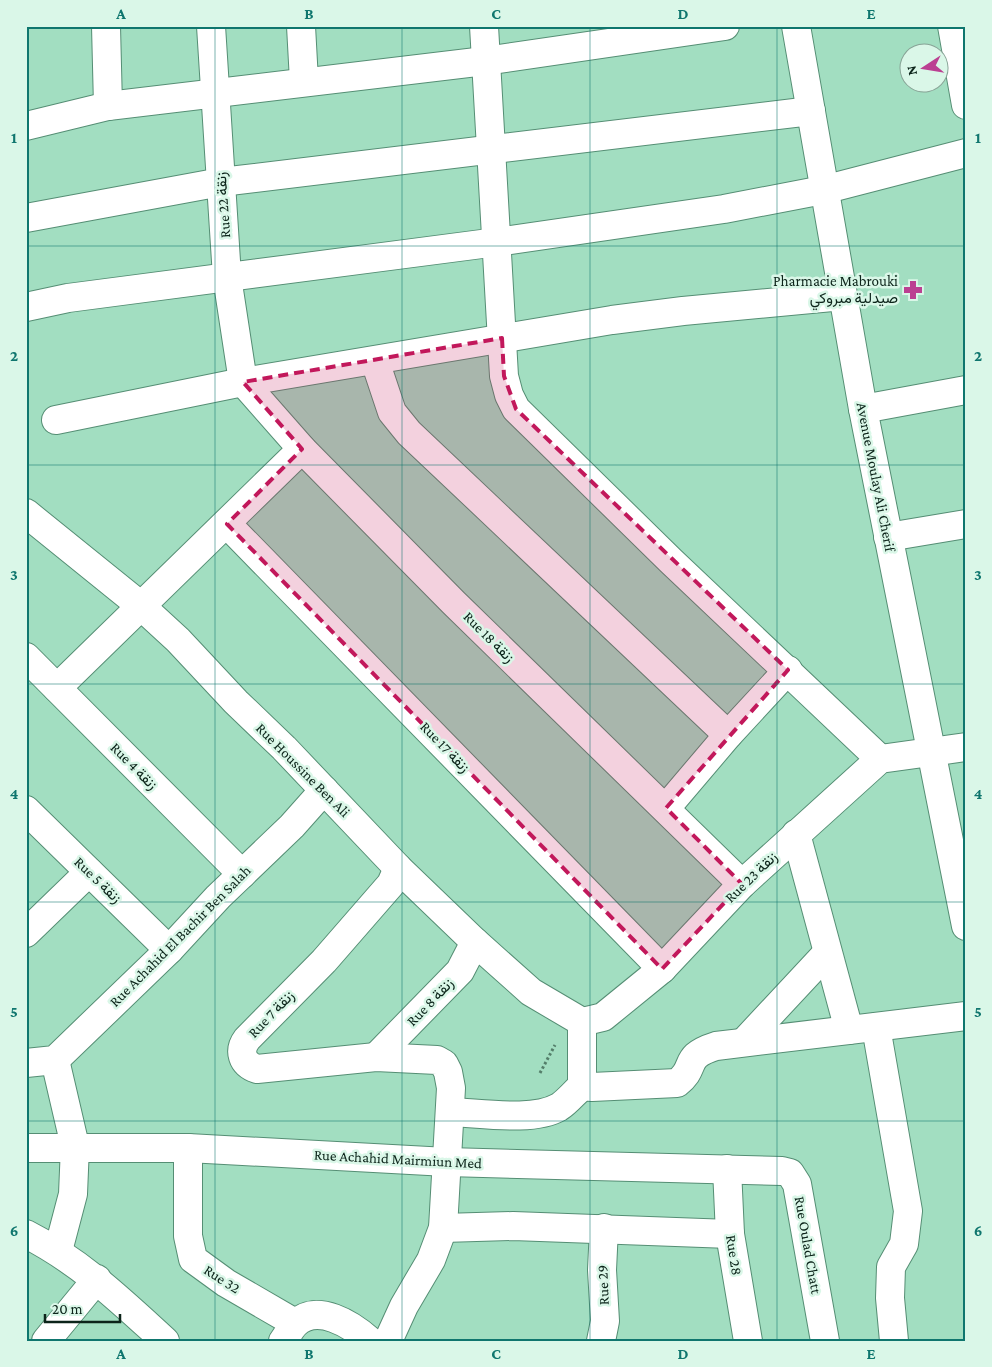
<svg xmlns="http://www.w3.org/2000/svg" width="992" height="1367" viewBox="0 0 992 1367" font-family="'Crimson Pro',Vazirmatn,serif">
<rect width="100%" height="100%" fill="#a2dec1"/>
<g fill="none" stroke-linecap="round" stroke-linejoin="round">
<g stroke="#558e74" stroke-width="30">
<g id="minor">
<polyline points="106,26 108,106"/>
<polyline points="211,26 227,277 243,382 302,449 454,603 742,884"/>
<polyline points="301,26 304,81"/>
<polyline points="484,26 504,376 509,395 516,409 671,561 880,759"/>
<polyline points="796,26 863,409 966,926"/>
<polyline points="952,26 966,105"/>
<polyline points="26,126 108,106 485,61 725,26"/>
<polyline points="26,218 221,182 811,111"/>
<polyline points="26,307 68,298 497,242 724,209 823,190 966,153"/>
<polyline points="375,361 392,412 409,433 728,735"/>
<polyline points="863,409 966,390"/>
<polyline points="56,420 243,382 612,320 683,311 843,296"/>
<polyline points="26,513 141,606 178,640 236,702 284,748 398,868 475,942 531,992 582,1022"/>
<polyline points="227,524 662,969"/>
<polyline points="888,537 966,524"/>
<polyline points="26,657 242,874"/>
<polyline points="57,688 302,449"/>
<polyline points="666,808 728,735 788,670"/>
<polyline points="26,810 169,950"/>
<polyline points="796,834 849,1030"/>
<polyline points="26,933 89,872"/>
<polyline points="582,1022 603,1017 662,969 742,884 880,759 966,747"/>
<path d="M582 1022V1086L592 1087 677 1083C698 1067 681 1057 716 1046L966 1016"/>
<polyline points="876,1027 908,1211 904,1244 891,1267 890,1298 894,1341"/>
<polyline points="744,1042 827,953"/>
<polyline points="376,1057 460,971 475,942"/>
<polyline points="55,1060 75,1146 73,1194 58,1251"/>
<polyline points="26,1063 55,1060 169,950 218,897 292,826 324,790"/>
<path d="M451 1112C481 1113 533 1122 559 1107 567 1102 575 1092 582 1086"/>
<polyline points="26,1148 188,1148 447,1162 782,1171 790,1173 797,1184 825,1341"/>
<polyline points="188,1148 188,1236 193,1259 226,1283 295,1323"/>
<polyline points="727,1169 730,1234 748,1341"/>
<polyline points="443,1228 513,1226 730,1234"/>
<path d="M26 1234C81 1262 120 1300 165 1341"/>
<polyline points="46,1341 97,1279"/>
<path d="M283 1341C287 1336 290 1329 295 1324 317 1302 352 1325 370 1341"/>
<path d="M388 1341 404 1306 431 1260 443 1228 451 1088 448 1072 444 1064 437 1060 376 1057 257 1069C242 1064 238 1051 247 1039L324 961 391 884 398 868"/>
<polyline points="601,1341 605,1321 602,1270 604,1228"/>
</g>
</g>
<polyline stroke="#547e6a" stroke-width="3" stroke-dasharray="2.5 2.5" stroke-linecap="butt" points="540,1073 555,1045"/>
<use href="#minor" stroke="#fff" stroke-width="28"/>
</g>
<path fill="#c2185b" fill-opacity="0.2" stroke="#c2185b" stroke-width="4" stroke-dasharray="10 6" stroke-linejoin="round" d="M502 338 504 376 516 409 788 670 666 808 742 884 662 969 227 524 302 449 243 382Z"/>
<path fill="none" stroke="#0f766e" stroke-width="1" stroke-opacity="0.55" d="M215 26V1341M402 26V1341M590 26V1341M777 26V1341M26 246H966M26 465H966M26 684H966M26 902H966M26 1121H966"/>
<defs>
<g id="pharmacy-bare" transform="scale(1.5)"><path d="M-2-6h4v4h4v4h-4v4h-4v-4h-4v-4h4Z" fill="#bb4092" stroke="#daf7e8" stroke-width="2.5" paint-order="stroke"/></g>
</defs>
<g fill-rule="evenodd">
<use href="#pharmacy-bare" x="913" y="290"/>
</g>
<g text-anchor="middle" stroke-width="5" stroke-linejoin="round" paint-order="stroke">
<g font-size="15" fill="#0c241a" stroke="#daf7e8">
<text transform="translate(223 205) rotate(-94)" y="5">Rue 22 زنقة</text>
<text transform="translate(876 477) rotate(79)" y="5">Avenue Moulay Ali Cherif</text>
<text transform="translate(489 637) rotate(45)" y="5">Rue 18 زنقة</text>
<text transform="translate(445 747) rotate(46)" y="5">Rue 17 زنقة</text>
<text transform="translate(134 766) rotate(45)" y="5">Rue 4 زنقة</text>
<text transform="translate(303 770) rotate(45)" y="5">Rue Houssine Ben Ali</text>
<text transform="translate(751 877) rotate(-44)" y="5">Rue 23 زنقة</text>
<text transform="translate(98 880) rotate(44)" y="5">Rue 5 زنقة</text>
<text transform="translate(180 936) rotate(-45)" y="5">Rue Achahid El Bachir Ben Salah</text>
<text transform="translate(430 1002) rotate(-46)" y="5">Rue 8 زنقة</text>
<text transform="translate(271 1014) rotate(-46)" y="5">Rue 7 زنقة</text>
<text transform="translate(398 1159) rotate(3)" y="5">Rue Achahid Mairmiun Med</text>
<text transform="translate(808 1245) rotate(80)" y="5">Rue Oulad Chatt</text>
<text transform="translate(734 1255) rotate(81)" y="5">Rue 28</text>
<text transform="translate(222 1279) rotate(33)" y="5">Rue 32</text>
<text transform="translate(603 1285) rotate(-92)" y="5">Rue 29</text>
</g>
<g font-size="15" fill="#0c241a" stroke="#daf7e8" text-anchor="end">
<text x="898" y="286">Pharmacie Mabrouki<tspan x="898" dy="17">صيدلية مبروكي</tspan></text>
</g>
</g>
<rect width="992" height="1367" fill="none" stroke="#daf7e8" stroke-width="55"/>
<g transform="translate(924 68) rotate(258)"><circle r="24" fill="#daf7e8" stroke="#88a396"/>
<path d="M0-4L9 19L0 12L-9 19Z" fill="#bb4092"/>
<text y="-8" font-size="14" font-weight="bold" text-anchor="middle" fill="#0c241a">N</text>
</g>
<path d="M45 1314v8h75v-8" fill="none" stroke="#0c241a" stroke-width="2.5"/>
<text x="52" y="1314" font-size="15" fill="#0c241a" stroke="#daf7e8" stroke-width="4" paint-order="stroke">20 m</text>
<rect x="28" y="28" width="936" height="1312" fill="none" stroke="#0f766e" stroke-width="2"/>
<g font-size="16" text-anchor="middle" font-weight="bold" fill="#0f766e">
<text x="121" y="19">A</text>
<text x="309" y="19">B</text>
<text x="496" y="19">C</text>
<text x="683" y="19">D</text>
<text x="871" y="19">E</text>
<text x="14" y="143">1</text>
<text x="978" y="143">1</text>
<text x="14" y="361">2</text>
<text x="978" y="361">2</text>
<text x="14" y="580">3</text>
<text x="978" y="580">3</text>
<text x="14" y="799">4</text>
<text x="978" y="799">4</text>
<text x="14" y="1017">5</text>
<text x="978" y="1017">5</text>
<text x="14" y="1236">6</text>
<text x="978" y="1236">6</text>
<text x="121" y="1359">A</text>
<text x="309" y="1359">B</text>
<text x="496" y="1359">C</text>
<text x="683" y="1359">D</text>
<text x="871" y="1359">E</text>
</g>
</svg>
